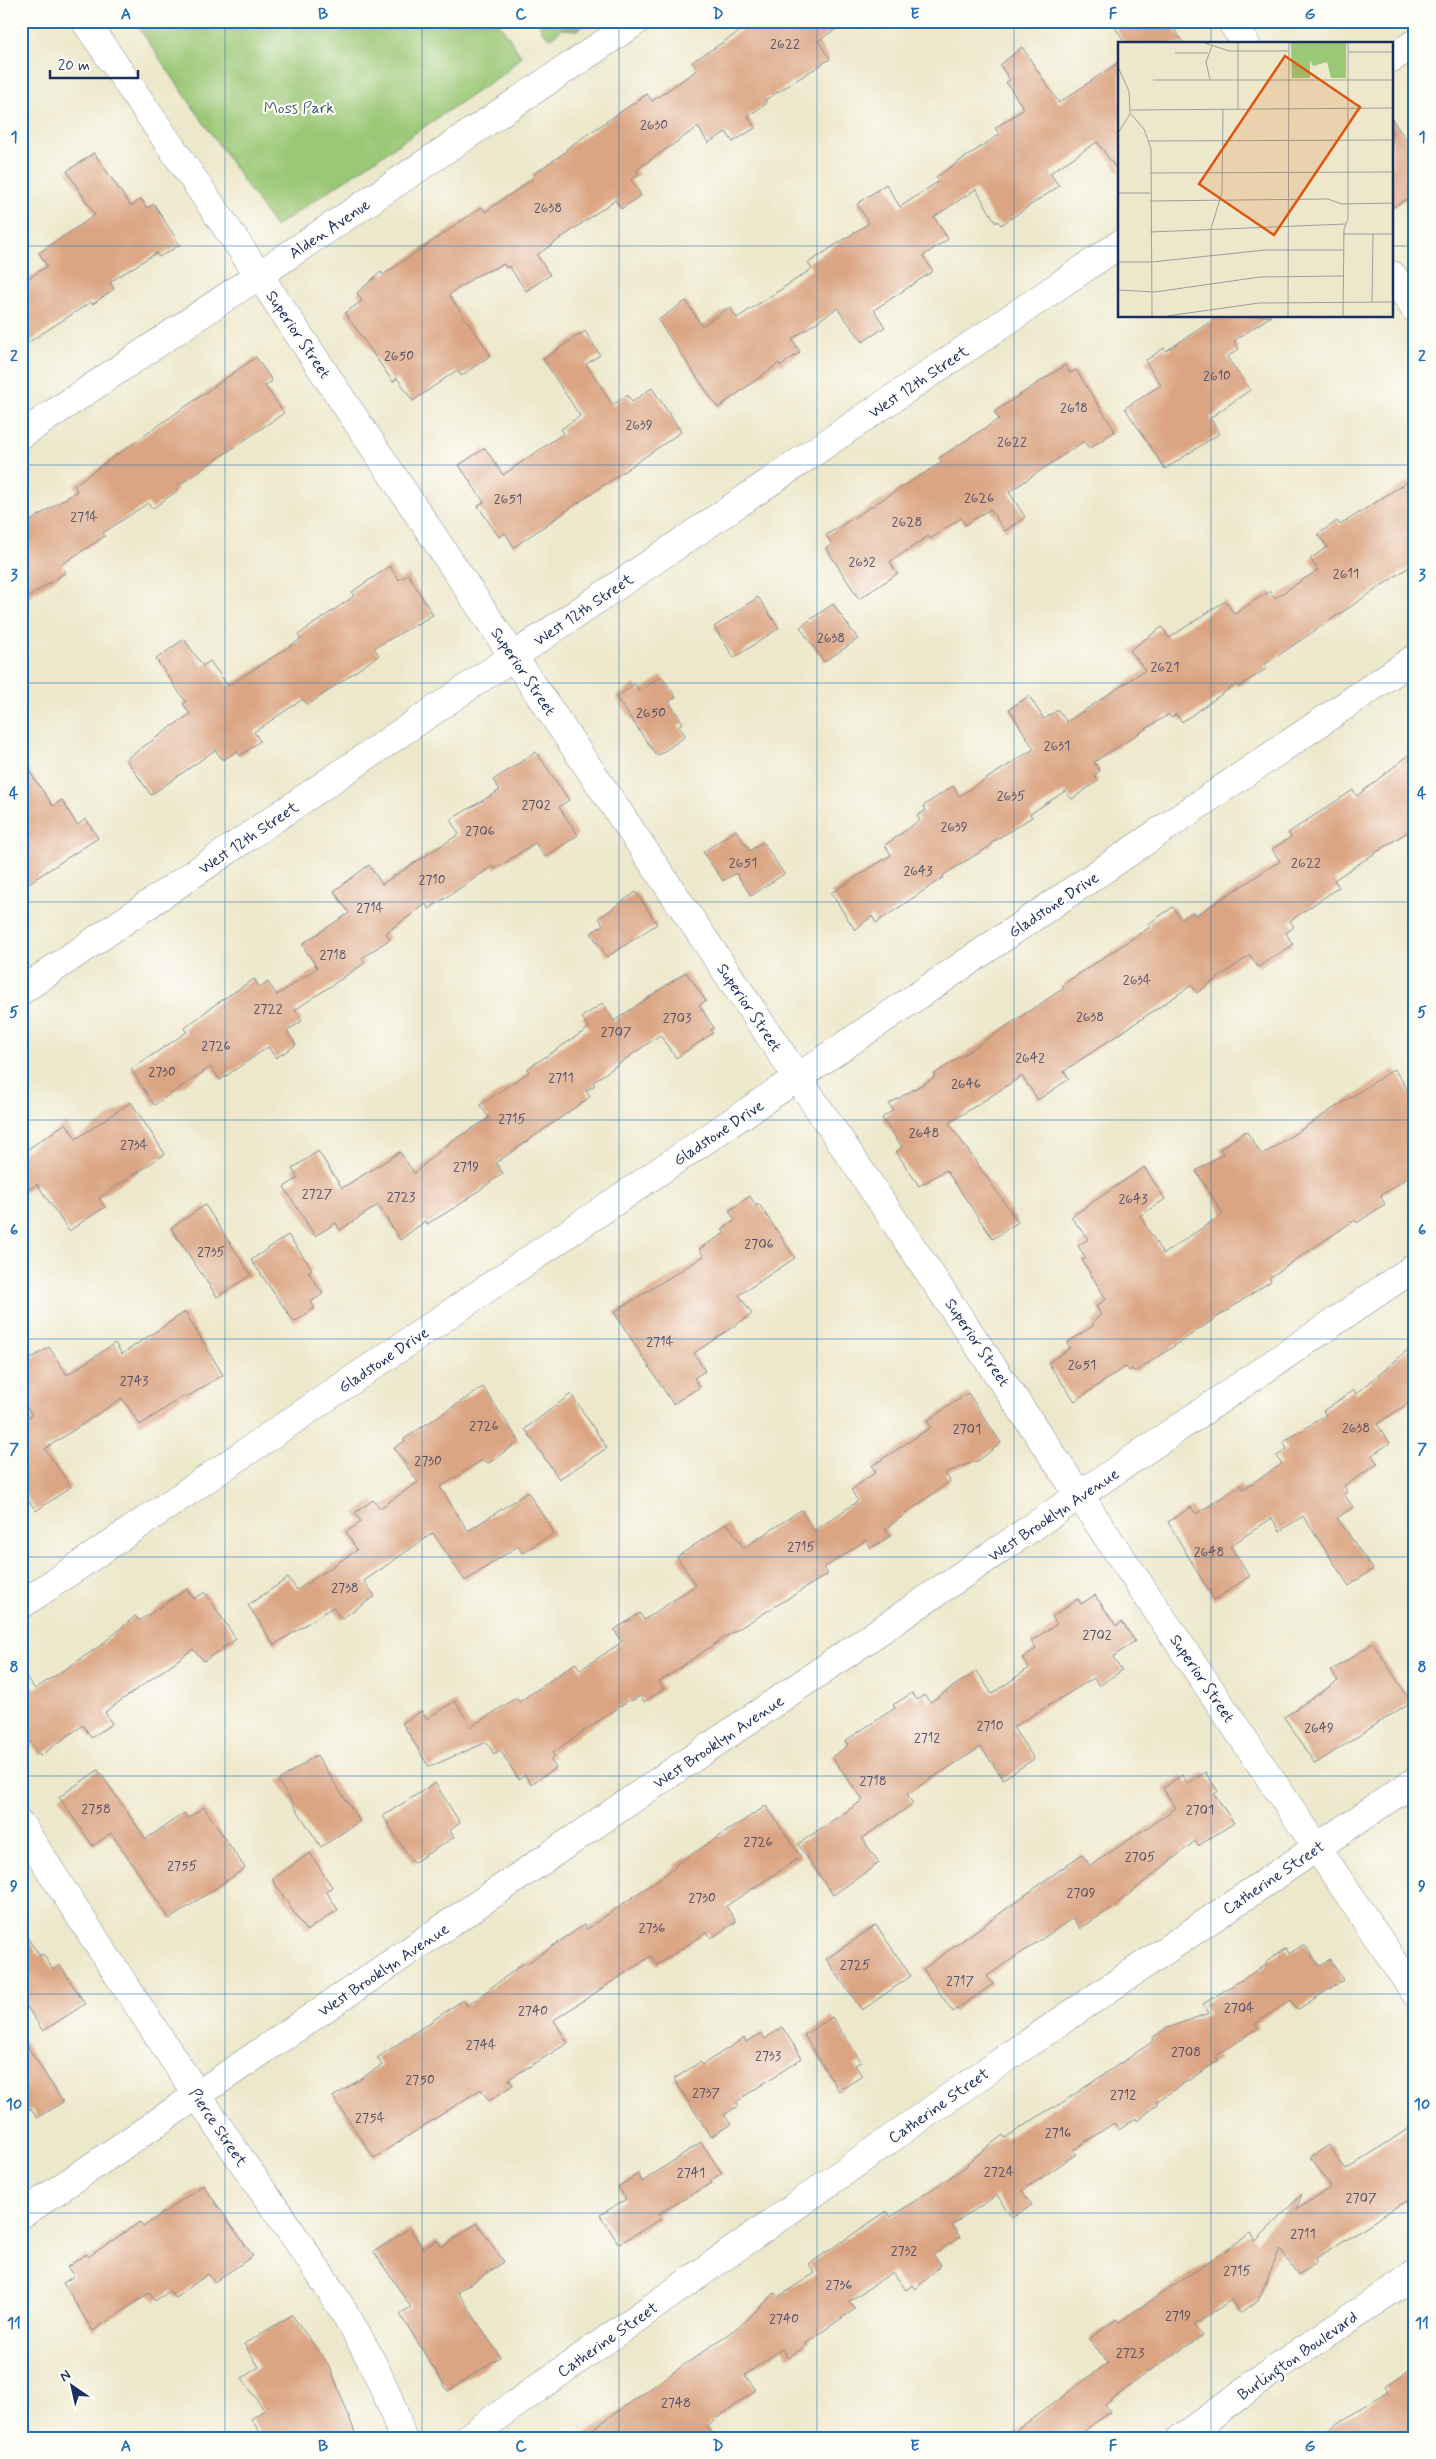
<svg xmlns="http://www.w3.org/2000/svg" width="1436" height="2459" viewBox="0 0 1436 2459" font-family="Mynerve,sans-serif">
<rect width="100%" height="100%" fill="#fdfcf7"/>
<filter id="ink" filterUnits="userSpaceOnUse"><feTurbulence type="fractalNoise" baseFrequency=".02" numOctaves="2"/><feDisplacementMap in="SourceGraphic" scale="10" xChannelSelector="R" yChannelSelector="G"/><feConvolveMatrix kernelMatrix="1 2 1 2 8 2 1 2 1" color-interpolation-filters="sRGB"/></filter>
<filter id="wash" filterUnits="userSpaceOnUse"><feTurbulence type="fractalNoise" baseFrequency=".0096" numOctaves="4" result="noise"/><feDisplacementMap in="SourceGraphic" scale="20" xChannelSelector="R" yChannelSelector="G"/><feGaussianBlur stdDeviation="1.12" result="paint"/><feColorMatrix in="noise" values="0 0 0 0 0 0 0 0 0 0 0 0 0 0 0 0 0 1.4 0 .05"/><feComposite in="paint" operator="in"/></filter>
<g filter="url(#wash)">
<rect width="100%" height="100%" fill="#ede8cb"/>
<g fill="#9bc876" stroke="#5b7c6a">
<polygon points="134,21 498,21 521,56 506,72 275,227"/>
<polygon points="538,21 590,21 577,30 562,29 551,38 543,33"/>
</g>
<g id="blocks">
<g fill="#dba583">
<polygon points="736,21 848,21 818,41 830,59 765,100 767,103 748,116 755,128 733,142 726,132 708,143 698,127 636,170 639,175 631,180 641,195 621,209 615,200 537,255 550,275 526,291 509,266 506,268 504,264 476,276 449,295 491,355 461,376 457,370 413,401 397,378 393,382 345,313 362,301 357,293 381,272 383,275 482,207 485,212 534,178 532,175 567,151 566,149 647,94 652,101 693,73 697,69 692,62 742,30"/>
<polygon points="1111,21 1169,21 1184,44 1126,44"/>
<polygon points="1022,47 1059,103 1120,61 1120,174 1097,142 1050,173 1059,186 1001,225 998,221 996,223 976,189 934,217 948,239 923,256 933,271 874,310 885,327 863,342 837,308 792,339 800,352 781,366 779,363 718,408 658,320 686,301 702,326 730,307 737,318 812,269 808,263 869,223 857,204 886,184 900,207 939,181 936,177 1000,134 995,128 1024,109 1006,82 1010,80 1000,65"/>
<polygon points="1392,119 1415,153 1415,194 1392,208"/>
<polygon points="94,153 131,206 141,199 147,208 154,204 180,245 159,257 156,253 110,282 114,289 93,304 91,302 21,347 21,283 47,266 39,253 95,215 67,171"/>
<polygon points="1219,316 1271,316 1234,341 1239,349 1227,357 1250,390 1210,418 1220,433 1165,469 1125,408 1161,385 1145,361 1164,348 1166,351"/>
<polygon points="585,331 600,355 586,364 613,405 627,395 632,402 652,388 681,432 514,547 505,533 499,537 478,506 484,502 459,465 485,448 503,475 564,433 561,429 580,416 543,359"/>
<polygon points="256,357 272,381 265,386 284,413 176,487 178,490 152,509 148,503 103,533 105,536 61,565 66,572 21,602 21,527 77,491 74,485"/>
<polygon points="1065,365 1070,373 1076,370 1115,431 1089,449 1084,441 1009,492 1025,517 1005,531 990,509 965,525 961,518 930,539 928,536 890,562 897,574 859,599 826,548 832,544 826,535 942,462 939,458 999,419 994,412"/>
<polygon points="1415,477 1415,563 1264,665 1266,669 1238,687 1236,684 1182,722 1176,714 1171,718 1169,714 1094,762 1100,771 1094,775 1098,781 1072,799 1065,791 1030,814 1032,817 991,843 992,845 943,875 944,877 876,923 872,916 855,930 831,893 891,855 885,845 920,820 917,816 926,810 923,806 953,786 959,796 1034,749 1009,709 1029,696 1044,719 1058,710 1067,722 1145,670 1130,650 1162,627 1169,638 1225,601 1234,614 1270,591 1275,598 1318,570 1310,559 1327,547 1318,534 1337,521 1340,525"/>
<polygon points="390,566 399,580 408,574 433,615 374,648 379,655 308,705 303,699 254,732 260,741 240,756 237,751 223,760 215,750 151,795 126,759 190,714 183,704 186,702 156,659 184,639 203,666 210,661 228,686 301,639 298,635 354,596 352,592"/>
<polygon points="758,597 779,628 734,658 714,627"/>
<polygon points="833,604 858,639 824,662 800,627"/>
<polygon points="661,676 676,697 669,702 683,723 678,726 686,736 657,756 616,697 635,684 639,692"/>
<polygon points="1415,750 1415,827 1334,880 1339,887 1290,921 1294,927 1286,933 1293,945 1258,967 1250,955 1197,993 1192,985 1064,1071 1069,1079 1038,1100 1022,1076 949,1123 1018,1222 993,1239 946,1170 919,1186 896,1152 902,1147 882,1118 893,1110 889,1104 935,1077 933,1075 1064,988 1062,985 1150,927 1148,924 1173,907 1181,919 1193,912 1195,916 1280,861 1272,849 1291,837 1288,833 1353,790 1357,796"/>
<polygon points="536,752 569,800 559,807 578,835 545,857 535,843 495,869 493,866 429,909 426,904 386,933 390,939 362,958 365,963 295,1010 302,1021 287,1031 296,1045 276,1058 268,1047 220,1080 211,1067 154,1105 131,1069 187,1032 184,1029 213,1006 254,979 260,988 268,982 277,995 317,968 302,944 349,913 334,891 369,865 382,884 459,834 450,820 500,790 493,780"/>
<polygon points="21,759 53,806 62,800 77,825 86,819 98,838 21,888 21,822 27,819 21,810"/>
<polygon points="736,830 750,851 763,842 784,874 751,896 736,873 723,881 703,852"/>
<polygon points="636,892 657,924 607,957 591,933 603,925 599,918"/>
<polygon points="686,972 706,1001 699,1005 714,1028 711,1030 713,1033 676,1058 660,1035 593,1082 595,1085 586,1091 590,1097 496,1163 503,1173 459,1205 427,1224 425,1221 400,1240 378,1205 340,1230 336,1223 315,1236 284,1187 298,1178 292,1169 318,1151 342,1188 400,1152 414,1173 449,1143 489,1118 480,1105 529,1072 527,1069 589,1028 582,1017 603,1003 614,1021"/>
<polygon points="1394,1069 1415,1100 1415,1173 1380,1196 1385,1204 1357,1223 1355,1220 1269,1278 1271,1281 1219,1316 1135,1372 1132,1369 1129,1371 1126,1367 1123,1368 1075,1401 1048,1363 1070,1348 1067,1343 1094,1325 1092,1322 1101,1315 1096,1306 1106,1299 1082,1260 1086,1258 1078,1246 1088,1239 1071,1217 1144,1167 1165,1199 1140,1216 1163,1254 1223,1214 1196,1171 1223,1154 1220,1149 1246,1131 1262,1155"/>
<polygon points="131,1102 165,1154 99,1198 105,1207 69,1231 37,1184 21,1195 21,1154 66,1123 76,1139"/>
<polygon points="750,1196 756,1206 759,1204 795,1258 739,1295 752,1314 694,1353 705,1371 694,1378 700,1387 673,1404 614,1312 704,1256 699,1249 725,1233 722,1229 735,1220 729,1211"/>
<polygon points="205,1205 251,1275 217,1297 171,1228"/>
<polygon points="288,1235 312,1269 308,1272 323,1294 311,1302 315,1308 294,1322 251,1260"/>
<polygon points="185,1312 223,1375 185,1398 184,1396 140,1425 122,1398 45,1449 71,1487 36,1511 21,1489 21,1414 25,1419 32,1415 21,1399 21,1365 49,1347 67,1375 115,1343 122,1354"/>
<polygon points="1415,1344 1415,1399 1377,1424 1390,1443 1372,1455 1378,1464 1344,1486 1348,1492 1344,1494 1353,1507 1337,1518 1373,1569 1349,1586 1303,1516 1280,1531 1272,1518 1230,1546 1250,1576 1214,1600 1168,1522 1191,1507 1196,1514 1241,1485 1243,1489 1282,1464 1277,1456 1287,1449 1283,1442 1326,1415 1323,1411 1354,1390 1356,1394"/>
<polygon points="483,1387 519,1441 489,1463 482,1460 440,1487 468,1531 528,1492 554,1533 522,1553 518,1546 465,1581 433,1533 364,1581 375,1596 341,1619 333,1607 274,1645 248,1605 288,1578 297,1590 357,1550 346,1532 361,1522 355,1513 373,1500 380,1508 418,1482 394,1448 405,1441 404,1439"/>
<polygon points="968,1393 1001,1443 979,1460 945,1473 950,1481 885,1529 890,1536 871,1548 866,1540 824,1568 828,1574 725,1637 659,1682 664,1689 644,1702 640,1696 632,1701 631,1699 552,1753 555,1757 550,1759 556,1768 531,1784 525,1775 519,1780 500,1750 494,1754 487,1742 429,1767 402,1723 422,1711 426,1719 455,1701 471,1727 516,1698 519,1702 576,1663 580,1670 622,1642 614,1630 640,1613 644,1620 696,1585 677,1557 727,1523 744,1548 801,1510 814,1531 858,1501 851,1490 876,1472 872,1466 931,1427 927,1421"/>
<polygon points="571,1394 607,1448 559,1479 525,1429"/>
<polygon points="187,1589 194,1599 205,1592 236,1639 204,1661 193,1649 105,1712 112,1724 91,1738 83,1725 40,1756 21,1729 21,1670 35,1689 100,1646 135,1616 139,1621"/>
<polygon points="1095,1595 1116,1626 1122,1622 1135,1641 1113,1657 1122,1670 1099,1686 1094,1678 1013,1727 1034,1759 1003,1779 981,1747 907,1794 913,1804 862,1838 879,1863 833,1895 798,1844 863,1800 832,1757 848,1745 845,1741 895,1708 893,1705 912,1693 917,1700 924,1695 930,1702 977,1671 992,1694 1029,1668 1022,1658 1036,1649 1031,1641 1057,1624 1052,1617 1078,1599 1081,1604"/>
<polygon points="1373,1643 1411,1702 1315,1764 1284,1717 1338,1681 1331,1671"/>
<polygon points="316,1755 360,1821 321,1847 278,1781"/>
<polygon points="98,1770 146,1839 184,1813 188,1818 204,1807 245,1868 170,1919 111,1833 93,1846 59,1797"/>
<polygon points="1205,1772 1218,1791 1214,1794 1234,1823 1198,1846 1195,1841 1114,1906 1080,1929 1073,1918 987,1976 993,1984 953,2012 923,1969 1082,1854 1090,1866 1176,1808 1163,1788 1182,1775 1188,1784"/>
<polygon points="435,1783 460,1823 450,1830 454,1837 413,1863 383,1816"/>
<polygon points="766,1806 801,1857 726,1906 736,1922 711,1938 707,1932 657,1965 651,1956 554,2020 568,2043 509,2079 513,2085 489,2101 481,2089 374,2158 333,2097 382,2065 377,2058 463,2000 467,2006 525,1962 526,1964 584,1925 587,1929 676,1867 675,1865"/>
<polygon points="310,1853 332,1887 326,1891 338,1910 306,1931 272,1879"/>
<polygon points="876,1925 911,1976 862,2010 826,1959"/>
<polygon points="21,1929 40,1956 43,1954 53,1970 60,1965 85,2004 43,2031 21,1998"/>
<polygon points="1304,1944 1319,1966 1330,1959 1343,1980 1297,2010 1291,2000 1255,2024 1258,2028 1216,2056 1219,2060 1156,2102 1158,2104 1137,2121 1136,2118 1119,2130 1114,2123 1073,2150 1076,2154 1022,2191 1032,2205 1012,2218 997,2195 952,2225 960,2237 933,2255 941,2265 916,2289 913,2285 906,2290 893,2272 849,2301 855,2309 806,2343 807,2345 788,2358 782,2349 745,2375 756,2390 706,2426 714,2438 580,2438 741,2325 775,2293 778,2297 815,2273 809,2264 887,2211 891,2217 968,2165 967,2163 1003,2135 1005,2138 1053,2107 1054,2108 1152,2042 1153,2037 1167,2028 1209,2013 1203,2004 1267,1964 1266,1962 1286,1948 1289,1954"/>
<polygon points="832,2017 861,2062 855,2065 862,2076 839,2091 804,2035"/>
<polygon points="782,2027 802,2058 736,2102 739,2105 724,2115 731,2124 711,2137 674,2079 700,2062 702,2065 744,2038 746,2042 761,2033 765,2039"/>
<polygon points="21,2036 63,2102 37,2118 31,2109 21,2114"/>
<polygon points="1415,2124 1415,2195 1315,2259 1317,2262 1298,2275 1280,2249 1258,2301 1240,2313 1231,2300 1194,2325 1202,2336 1146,2373 1105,2405 1110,2412 1074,2438 1006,2438 1108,2363 1089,2339 1116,2319 1119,2322 1251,2233 1256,2241 1302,2194 1296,2210 1331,2187 1311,2157 1329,2145 1346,2170"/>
<polygon points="701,2142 722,2173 710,2181 712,2183 658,2214 661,2219 619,2244 600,2215 626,2199 618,2187 638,2174 642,2182"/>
<polygon points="203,2185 253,2256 214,2282 208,2274 175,2298 170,2291 155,2301 149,2293 93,2331 63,2283 74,2276 67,2267 86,2254 88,2257 140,2222 143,2227"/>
<polygon points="477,2223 504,2262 458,2292 500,2357 448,2391 400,2314 411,2307 374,2252 410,2228 423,2249 437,2240 442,2247"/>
<polygon points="292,2315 330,2367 357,2438 264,2438 251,2419 264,2410 242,2378 259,2367 244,2344"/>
<polygon points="1415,2366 1415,2438 1316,2438 1389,2390 1386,2386"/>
</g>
</g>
</g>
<g filter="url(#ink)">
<use href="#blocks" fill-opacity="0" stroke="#848c94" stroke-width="1"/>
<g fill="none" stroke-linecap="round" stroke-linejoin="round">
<g stroke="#848c94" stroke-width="29">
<g id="minor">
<polyline points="85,21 259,275 493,626 1415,1993"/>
<polyline points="1231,21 1246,44"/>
<polyline points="1392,58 1415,43"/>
<polyline points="1392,275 1415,309"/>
<polyline points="21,435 637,21"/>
<polyline points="21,991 1120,244"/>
<polyline points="21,1605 1415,658"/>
<path d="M21 1825C91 1934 162 2043 235 2151 292 2236 375 2339 402 2438"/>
<polyline points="21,2215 1415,1267"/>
<polyline points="467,2438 974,2080 1415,1781"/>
<polyline points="1181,2438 1282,2364 1415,2274"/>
</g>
</g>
<use href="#minor" stroke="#fff" stroke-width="28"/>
</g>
</g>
<path fill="none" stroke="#1f6fb2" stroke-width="1" stroke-opacity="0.55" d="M225 21V2438M422 21V2438M619 21V2438M817 21V2438M1014 21V2438M1211 21V44M21 246H1120M1392 246H1415M1211 316V2438M21 465H1415M21 683H1415M21 902H1415M21 1120H1415M21 1339H1415M21 1557H1415M21 1776H1415M21 1994H1415M21 2213H1415"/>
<g text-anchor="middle" stroke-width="4.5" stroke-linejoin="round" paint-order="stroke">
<g font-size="14" fill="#4b4c67">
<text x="785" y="48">2622</text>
<text x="654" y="129">2630</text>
<text x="548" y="212">2638</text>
<text x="399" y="360">2650</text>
<text x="1217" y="380">2610</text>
<text x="1074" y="412">2618</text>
<text x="639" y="429">2639</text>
<text x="1012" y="446">2622</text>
<text x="979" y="502">2626</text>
<text x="508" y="503">2651</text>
<text x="84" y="521">2714</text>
<text x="907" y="526">2628</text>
<text x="862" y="566">2632</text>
<text x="1346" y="578">2611</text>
<text x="831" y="642">2638</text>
<text x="1165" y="671">2621</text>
<text x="651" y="717">2650</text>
<text x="1057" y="750">2631</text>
<text x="1011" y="800">2635</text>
<text x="536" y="809">2702</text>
<text x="954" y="831">2639</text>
<text x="480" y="835">2706</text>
<text x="743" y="867">2651</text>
<text x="1306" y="867">2622</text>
<text x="918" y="875">2643</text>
<text x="432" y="884">2710</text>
<text x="370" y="912">2714</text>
<text x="333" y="959">2718</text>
<text x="1137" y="984">2634</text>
<text x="268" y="1013">2722</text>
<text x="1090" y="1021">2638</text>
<text x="677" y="1022">2703</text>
<text x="616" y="1036">2707</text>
<text x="216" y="1050">2726</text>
<text x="1030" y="1062">2642</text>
<text x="162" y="1076">2730</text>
<text x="561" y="1082">2711</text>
<text x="966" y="1088">2646</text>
<text x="512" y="1123">2715</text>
<text x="924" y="1137">2648</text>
<text x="134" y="1149">2734</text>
<text x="466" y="1171">2719</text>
<text x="317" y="1198">2727</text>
<text x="401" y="1201">2723</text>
<text x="1133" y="1203">2643</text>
<text x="759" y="1248">2706</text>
<text x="211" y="1256">2735</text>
<text x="660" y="1346">2714</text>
<text x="1082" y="1369">2651</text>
<text x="134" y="1385">2743</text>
<text x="484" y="1430">2726</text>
<text x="1356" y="1432">2638</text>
<text x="967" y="1433">2701</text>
<text x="428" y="1465">2730</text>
<text x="801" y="1551">2715</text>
<text x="1209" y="1556">2648</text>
<text x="345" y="1592">2738</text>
<text x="1097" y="1639">2702</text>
<text x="990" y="1730">2710</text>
<text x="1319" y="1732">2649</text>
<text x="927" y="1742">2712</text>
<text x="873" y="1785">2718</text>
<text x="96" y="1813">2758</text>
<text x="1200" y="1814">2701</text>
<text x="758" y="1846">2726</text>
<text x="1140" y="1861">2705</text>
<text x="182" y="1870">2755</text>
<text x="1081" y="1897">2709</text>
<text x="702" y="1902">2730</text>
<text x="652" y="1932">2736</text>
<text x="855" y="1969">2725</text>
<text x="960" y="1985">2717</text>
<text x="1239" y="2012">2704</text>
<text x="533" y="2015">2740</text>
<text x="481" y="2049">2744</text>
<text x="1186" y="2056">2708</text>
<text x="768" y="2060">2733</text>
<text x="420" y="2084">2750</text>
<text x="706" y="2097">2737</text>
<text x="1123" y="2099">2712</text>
<text x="370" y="2122">2754</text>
<text x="1058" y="2137">2716</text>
<text x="999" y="2176">2724</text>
<text x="691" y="2177">2741</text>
<text x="1361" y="2202">2707</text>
<text x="1303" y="2238">2711</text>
<text x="904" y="2255">2732</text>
<text x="1237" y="2275">2715</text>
<text x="839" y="2289">2736</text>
<text x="1178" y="2320">2719</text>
<text x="784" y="2323">2740</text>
<text x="1130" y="2357">2723</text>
<text x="676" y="2407">2748</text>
</g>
<g font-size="16" fill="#415d65" stroke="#fdfcf7">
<text x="299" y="113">Moss Park</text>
</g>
<g font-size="16" fill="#1b2f5e" stroke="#fdfcf7">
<text transform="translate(329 228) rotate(-34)" y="6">Alden Avenue</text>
<text transform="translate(299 334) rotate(56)" y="6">Superior Street</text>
<text transform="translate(918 381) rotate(-34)" y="6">West 12th Street</text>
<text transform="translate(583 609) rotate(-34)" y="6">West 12th Street</text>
<text transform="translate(524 671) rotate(56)" y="6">Superior Street</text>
<text transform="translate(248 837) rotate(-34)" y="6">West 12th Street</text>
<text transform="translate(1053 904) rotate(-34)" y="6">Gladstone Drive</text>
<text transform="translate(750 1007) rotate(56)" y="6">Superior Street</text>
<text transform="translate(718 1132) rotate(-34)" y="6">Gladstone Drive</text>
<text transform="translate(978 1342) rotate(56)" y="6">Superior Street</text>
<text transform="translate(383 1359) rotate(-34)" y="6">Gladstone Drive</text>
<text transform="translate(1053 1514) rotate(-34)" y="6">West Brooklyn Avenue</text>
<text transform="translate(1203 1678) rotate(56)" y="6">Superior Street</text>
<text transform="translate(718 1741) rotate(-34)" y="6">West Brooklyn Avenue</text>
<text transform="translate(1273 1877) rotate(-34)" y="6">Catherine Street</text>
<text transform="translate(383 1969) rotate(-34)" y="6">West Brooklyn Avenue</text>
<text transform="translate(938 2105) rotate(-35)" y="6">Catherine Street</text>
<text transform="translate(219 2127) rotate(56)" y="6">Pierce Street</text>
<text transform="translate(607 2339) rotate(-35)" y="6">Catherine Street</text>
<text transform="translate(1297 2355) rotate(-35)" y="6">Burlington Boulevard</text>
</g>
</g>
<g transform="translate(1118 42)">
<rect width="275" height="275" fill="#ede8cb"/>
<path d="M173 1H228V36H213L209 20 195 24 192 18V36H174Z" fill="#9bc876"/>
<path fill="none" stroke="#999e9f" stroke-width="1" d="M87 1 111 9H171M120 1V67M231 10H275M57 11H90M0 25 11 49 12 71 26 87 33 107 34 274M35 38H275M92 38 88 20 94 4M12 68 275 66M0 91 12 72M31 99 275 98M32 131 275 130M0 151H32M32 159 210 157 224 162 275 161M32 190 228 182M225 192H275M0 220H34L147 208H225M0 248 37 250 142 235 225 234M254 260 255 192M49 274 141 261 275 260M93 274V186L104 151 105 67M170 274 171 1M225 274 226 187 230 177V1"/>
<path fill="#de5710" fill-opacity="0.15" stroke="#de5710" stroke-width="2.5" d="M167 14 242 65 156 193 81 142Z"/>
<rect width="275" height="275" fill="none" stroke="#1b2f5e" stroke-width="2.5"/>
</g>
<rect width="1436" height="2459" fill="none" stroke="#fdfcf7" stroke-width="55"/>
<g transform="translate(72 2386) rotate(326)" stroke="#fdfcf7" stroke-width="4" paint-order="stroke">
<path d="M0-4L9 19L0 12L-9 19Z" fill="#1b2f5e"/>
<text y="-8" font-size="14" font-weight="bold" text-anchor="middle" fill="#1b2f5e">N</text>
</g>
<path d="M50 70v8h88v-8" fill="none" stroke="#1b2f5e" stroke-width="2.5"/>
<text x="58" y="70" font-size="15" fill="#1b2f5e" stroke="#fdfcf7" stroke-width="4" paint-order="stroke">20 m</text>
<rect x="28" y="28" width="1380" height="2404" fill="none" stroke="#1f6fb2" stroke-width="2"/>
<g font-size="16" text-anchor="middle" font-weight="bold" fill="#1f6fb2">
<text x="126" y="19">A</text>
<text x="323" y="19">B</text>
<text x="521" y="19">C</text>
<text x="718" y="19">D</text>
<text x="915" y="19">E</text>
<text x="1113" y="19">F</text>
<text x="1310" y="19">G</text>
<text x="14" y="142">1</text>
<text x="1422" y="142">1</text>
<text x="14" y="361">2</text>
<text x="1422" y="361">2</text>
<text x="14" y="580">3</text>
<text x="1422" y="580">3</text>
<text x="14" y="798">4</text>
<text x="1422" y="798">4</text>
<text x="14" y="1017">5</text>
<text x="1422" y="1017">5</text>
<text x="14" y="1235">6</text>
<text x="1422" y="1235">6</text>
<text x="14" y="1454">7</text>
<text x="1422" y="1454">7</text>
<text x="14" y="1672">8</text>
<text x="1422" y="1672">8</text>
<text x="14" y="1891">9</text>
<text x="1422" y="1891">9</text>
<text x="14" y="2109">10</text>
<text x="1422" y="2109">10</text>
<text x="14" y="2328">11</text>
<text x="1422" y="2328">11</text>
<text x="126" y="2451">A</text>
<text x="323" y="2451">B</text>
<text x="521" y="2451">C</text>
<text x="718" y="2451">D</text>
<text x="915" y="2451">E</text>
<text x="1113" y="2451">F</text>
<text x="1310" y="2451">G</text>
</g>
</svg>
